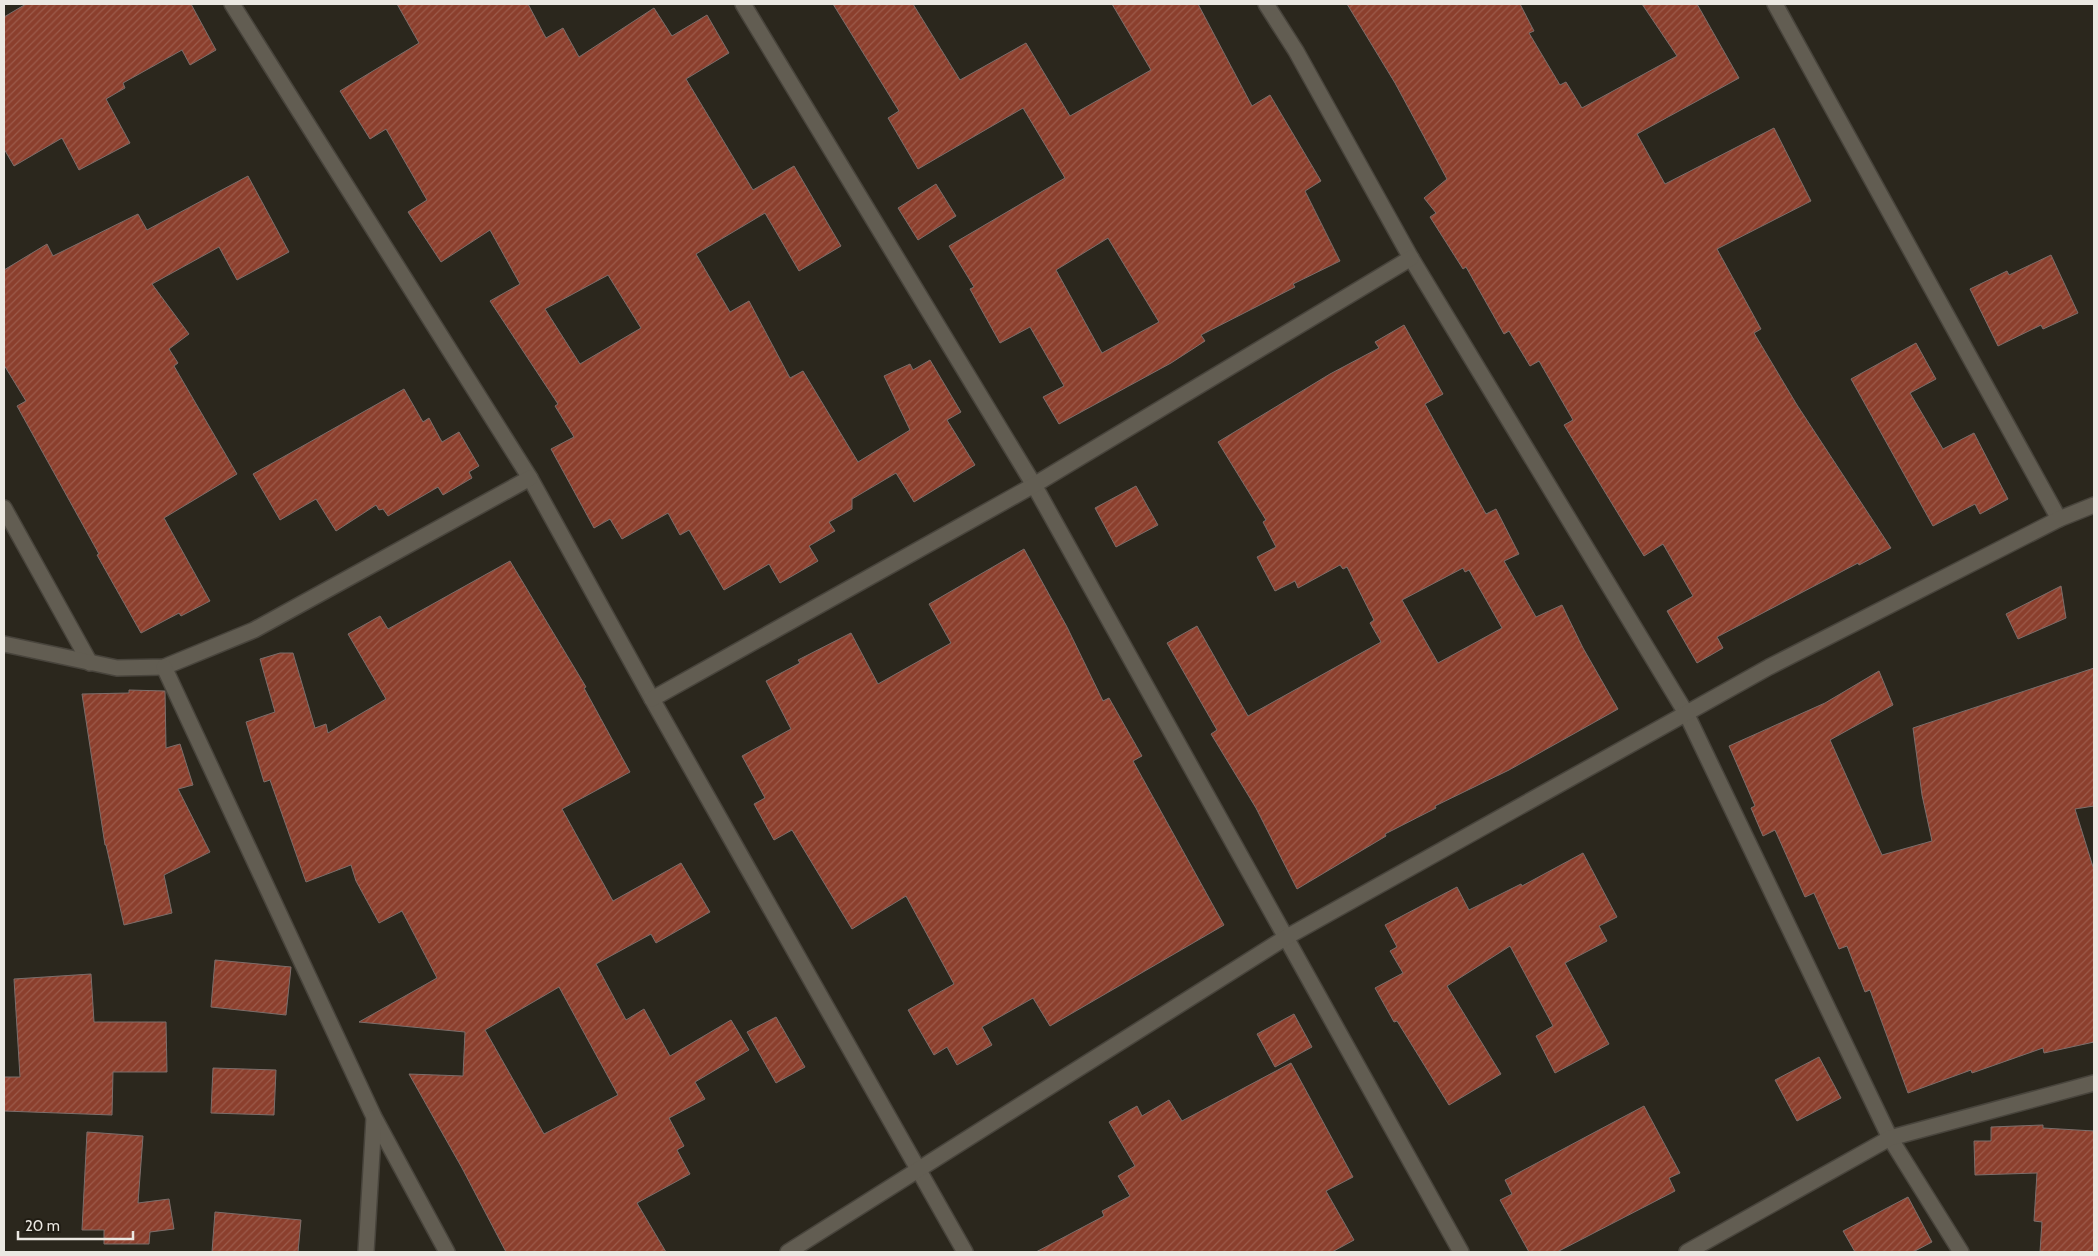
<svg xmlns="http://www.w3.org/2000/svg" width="2098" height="1256" viewBox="0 0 2098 1256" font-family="Cabin,sans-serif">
<defs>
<pattern id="building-hatch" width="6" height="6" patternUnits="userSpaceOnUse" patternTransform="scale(1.25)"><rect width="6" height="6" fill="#8b3f2d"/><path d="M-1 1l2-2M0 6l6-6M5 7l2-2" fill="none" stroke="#9c5b4b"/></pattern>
</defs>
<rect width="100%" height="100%" fill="#2b271d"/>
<g fill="url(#building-hatch)" stroke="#7c6e6b" fill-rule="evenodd">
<polygon points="26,4 191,4 216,50 190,65 182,50 123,83 125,88 106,99 130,143 79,170 62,138 14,166 4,149 4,17"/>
<path d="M397 4H528L546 38 563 28 579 57 654 8 672 36 707 15 729 53 686 79 753 190 794 166 841 246 799 271 765 213 696 254 730 312 749 301 790 378 803 371 858 462 910 430 884 376 910 364 913 370 930 360 961 412 947 420 975 465 914 502 896 473 852 499V509L829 522 835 531 809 546 818 561 780 583 769 564 724 590 689 530 680 535 668 513 622 539 610 519 594 528 551 449 574 437 555 406 558 404 490 301 520 284 490 230 441 262 408 212 427 200 386 129 370 139 340 91 419 43ZM608 275 641 328 580 364 545 309Z"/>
<path d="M833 4H913L960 80 1026 43 1070 116 1151 70 1112 4H1198L1252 106 1270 95 1321 181 1305 191 1340 261 1293 284 1295 287 1201 335 1205 341 1171 363 1059 424 1043 397 1064 386 1030 327 1000 343 970 289 974 287 949 246 1065 178 1023 108 918 169 888 118 899 111ZM1108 238 1159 322 1102 353 1056 270Z"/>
<polygon points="1347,4 1520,4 1534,31 1529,33 1560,85 1566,82 1582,108 1677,56 1642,4 1697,4 1739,78 1637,134 1665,184 1774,128 1811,201 1717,249 1761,329 1754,333 1797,405 1891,548 1859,565 1858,563 1717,637 1723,648 1697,663 1667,611 1693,596 1663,544 1644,556 1564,425 1573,420 1539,361 1530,366 1509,331 1504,334 1466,267 1463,269 1430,217 1436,213 1424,198 1447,179 1395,83"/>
<polygon points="248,176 289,252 237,280 219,247 152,284 189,334 169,349 178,363 174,366 237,474 164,518 210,601 181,616 179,613 141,633 97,555 99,554 17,406 26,401 4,365 4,270 47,244 53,256 138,214 147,230"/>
<polygon points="936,184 956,216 918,240 898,208"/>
<polygon points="2051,255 2078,313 2043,329 2041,325 1998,346 1970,289 2007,271 2009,275"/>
<path d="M1404 325 1443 394 1425 404 1486 514 1496 509 1519 554 1504 561 1536 617 1562 605 1583 648 1618 709 1509 770 1435 806 1436 808 1385 834 1386 836 1297 889 1256 808 1211 734 1217 730 1167 643 1197 626 1248 716 1381 642 1370 623 1374 620 1347 567 1343 569 1340 565 1298 588 1295 581 1275 591 1257 557 1276 547 1263 522 1266 520 1218 442 1330 374 1379 348 1375 342ZM1463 568 1465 572 1469 570 1502 628 1438 663 1402 600Z"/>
<polygon points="1916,343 1936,379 1910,393 1943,449 1974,433 2008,499 1980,514 1975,504 1933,526 1851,379"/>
<polygon points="404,389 423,422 429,418 442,442 459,432 479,466 469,472 472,478 443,495 438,487 388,516 383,509 379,510 376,505 336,531 316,499 280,520 253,474"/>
<polygon points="1136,486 1158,525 1116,547 1095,508"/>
<polygon points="1024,549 1067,627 1103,701 1109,698 1142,756 1133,761 1224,925 1050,1026 1033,998 982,1027 992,1045 957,1065 947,1047 934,1055 908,1010 954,984 906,896 852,929 792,830 774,840 754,804 765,798 742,756 791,729 766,681 800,663 798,660 851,633 878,684 951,643 929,604"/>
<path d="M510 561 586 687 584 688 630 772 562 809 613 901 681 863 710 912 656 943 651 934 596 964 626 1020 644 1009 670 1056 731 1020 749 1050 695 1082 705 1099 669 1118 684 1146 677 1150 690 1174 637 1203 666 1252H506L462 1168 409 1074 463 1076 465 1032 359 1022 437 978 402 911 379 923 356 881 351 865 306 882 270 780 264 782 246 722 275 712 260 659 280 653H293L315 728 326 724 328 733 386 699 348 634 380 616 388 629ZM559 987 618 1095 544 1134 485 1030Z"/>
<polygon points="2061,586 2066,618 2018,639 2006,614"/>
<polygon points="2094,668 2094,806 2075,809 2094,870 2094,1042 2044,1053 2043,1048 1972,1073 1971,1070 1908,1093 1870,990 1865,992 1847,946 1839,949 1814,893 1805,897 1775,830 1763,836 1751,808 1755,806 1729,746 1825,703 1879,671 1893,705 1830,740 1882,855 1932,841 1922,795 1913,728"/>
<polygon points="129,690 165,691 166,748 180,744 193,785 178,789 210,852 164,875 172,913 124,925 106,845 105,845 82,694 129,693"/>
<polygon points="1583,853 1617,917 1599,926 1607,941 1565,963 1609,1044 1555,1073 1536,1036 1553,1026 1510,946 1447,986 1501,1074 1449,1105 1397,1021 1394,1022 1375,988 1403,973 1390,951 1397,947 1385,925 1457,887 1469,910 1521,884 1522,886"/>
<polygon points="215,960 291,967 286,1015 211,1007"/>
<polygon points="91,974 94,1022 166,1022 167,1072 113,1072 112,1115 4,1111 4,1077 20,1077 14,979"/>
<polygon points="1294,1014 1312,1047 1275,1067 1257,1034"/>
<polygon points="776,1017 805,1067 776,1083 747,1032"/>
<polygon points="1819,1057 1841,1098 1797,1121 1775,1080"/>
<polygon points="1291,1063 1353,1177 1326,1191 1354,1240 1332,1252 1036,1252 1104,1216 1102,1211 1130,1196 1118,1176 1135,1166 1109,1122 1137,1106 1142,1116 1169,1100 1182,1121"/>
<polygon points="213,1068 276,1070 274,1115 211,1113"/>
<polygon points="1644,1106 1680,1173 1669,1178 1675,1191 1557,1252 1529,1252 1500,1200 1512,1194 1505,1180"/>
<polygon points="2043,1125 2043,1128 2094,1131 2094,1252 2040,1252 2042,1222 2034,1221 2037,1173 1975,1175 1974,1141 1991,1141 1991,1127"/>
<polygon points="87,1132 143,1136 138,1203 169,1199 174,1229 150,1232 149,1244 104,1244 104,1230 82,1230"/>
<polygon points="1908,1197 1932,1242 1913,1252 1855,1252 1843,1231"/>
<polygon points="215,1212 301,1220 298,1252 212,1252"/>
</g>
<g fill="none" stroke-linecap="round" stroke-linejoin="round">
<g stroke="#48443c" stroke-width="18">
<g id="street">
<polyline points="232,4 530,478 652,699 965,1252"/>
<polyline points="743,4 1034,485 1461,1252"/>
<polyline points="1266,4 1296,51 1411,258 1686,713 1890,1138 1961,1252"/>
<polyline points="1775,4 2059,519"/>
<polyline points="4,508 90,663"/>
<polyline points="4,644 117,668 164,667 254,630 530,478"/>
<polyline points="164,667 374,1117 447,1252"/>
<polyline points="652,699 1034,485 1411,258"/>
<polyline points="366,1252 374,1118"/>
<polyline points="788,1252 1285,938 1769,667 2059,519 2094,505"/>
<polyline points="1687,1252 1890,1138 2094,1083"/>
</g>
</g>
<use href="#street" stroke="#625d52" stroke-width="15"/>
</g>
<rect width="2098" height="1256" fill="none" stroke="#ebe8e2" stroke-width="10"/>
<path d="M18 1231v8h115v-8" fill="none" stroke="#ebe8e2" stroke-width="2.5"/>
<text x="25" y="1231" font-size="15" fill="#ebe8e2" stroke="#211d14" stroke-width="4" paint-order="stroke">20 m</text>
</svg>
